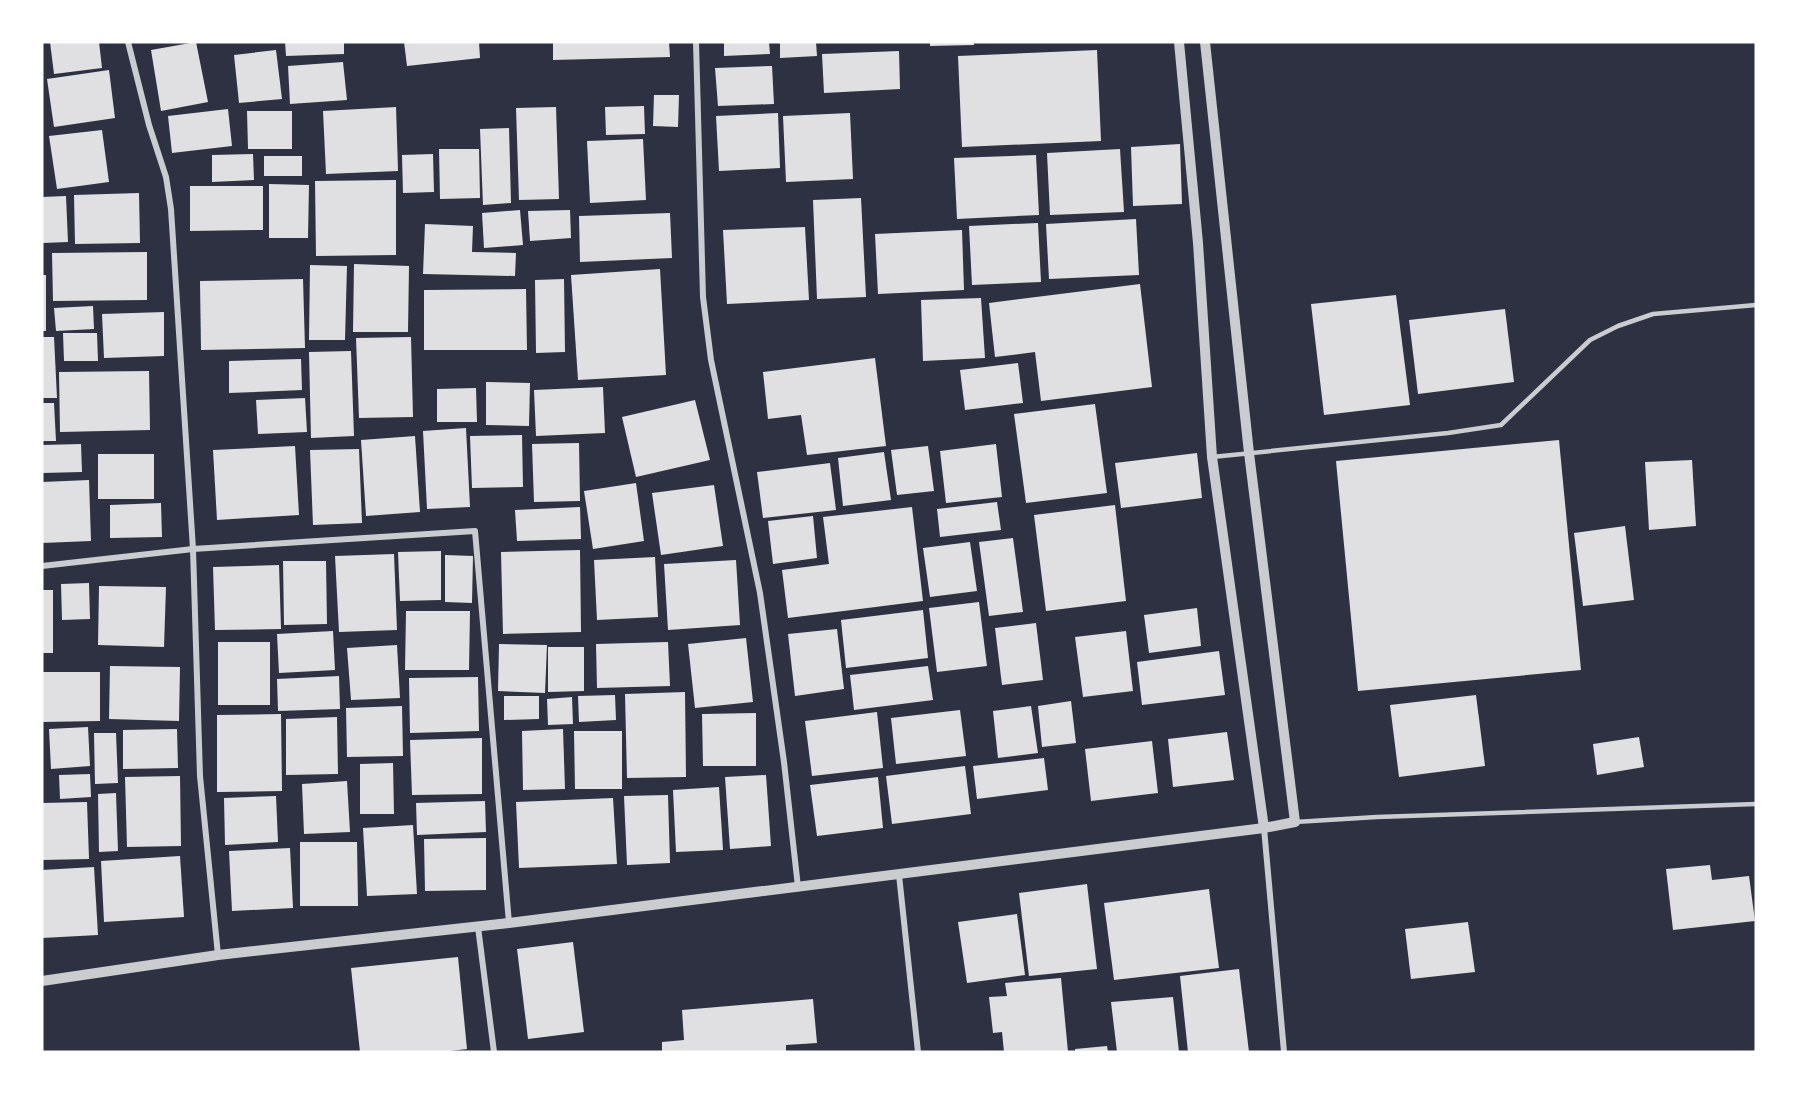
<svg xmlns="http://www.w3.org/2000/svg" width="1798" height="1094" viewBox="0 0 1798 1094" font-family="'DM Sans',sans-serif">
<rect width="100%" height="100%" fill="#2d3142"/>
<g fill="#e0e0e3">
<polygon points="50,42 99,42 102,68 54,74"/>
<polygon points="196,42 208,102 161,111 151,50"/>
<polygon points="285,42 344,42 344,54 286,56"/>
<polygon points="404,42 479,42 480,58 407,66"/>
<polygon points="553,42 669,42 670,57 553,60"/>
<polygon points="724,42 769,42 770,54 724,56"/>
<polygon points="780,42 816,42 817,56 780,58"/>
<polygon points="930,42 974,42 974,45 930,46"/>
<polygon points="276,50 282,99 239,103 234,55"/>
<polygon points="1097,50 1101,141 962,147 958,56"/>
<polygon points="899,51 900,89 824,93 822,54"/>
<polygon points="343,62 347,100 290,104 288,66"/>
<polygon points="772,66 774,104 718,106 715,68"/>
<polygon points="109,70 115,118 54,127 47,79"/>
<polygon points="654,95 679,95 678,127 653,126"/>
<polygon points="644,106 645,134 606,135 605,107"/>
<polygon points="396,107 398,171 326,174 323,111"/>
<polygon points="556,107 559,199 519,200 516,108"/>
<polygon points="228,109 232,146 172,153 168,116"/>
<polygon points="247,111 292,111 292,149 248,149"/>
<polygon points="778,113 780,168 719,171 716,116"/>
<polygon points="850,113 853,179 786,182 783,116"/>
<polygon points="509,128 511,203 483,205 480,129"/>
<polygon points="102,130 109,182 57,189 49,136"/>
<polygon points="643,139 646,200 590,203 587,141"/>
<polygon points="1180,144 1182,204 1133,206 1131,147"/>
<polygon points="439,149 479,149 480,198 440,199"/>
<polygon points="1120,149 1124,212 1050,215 1047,153"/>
<polygon points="253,154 254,180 212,182 212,155"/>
<polygon points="433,154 434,192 403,193 402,155"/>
<polygon points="1036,155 1039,215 957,219 954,158"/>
<rect x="264" y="156" width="38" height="20"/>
<polygon points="396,180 396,255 316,256 315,181"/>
<polygon points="269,184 309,185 308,238 269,238"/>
<polygon points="190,186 263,186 263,230 190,231"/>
<polygon points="139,193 140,243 75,244 74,195"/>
<polygon points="66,196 68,242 43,243 42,197"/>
<polygon points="861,198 866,297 817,299 813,200"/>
<polygon points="520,210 523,245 484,248 482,213"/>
<polygon points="570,210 571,238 530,241 528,211"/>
<polygon points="670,213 672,258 580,262 579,216"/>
<polygon points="1136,219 1139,275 1049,279 1046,224"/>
<polygon points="1038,223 1041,282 972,285 969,226"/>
<polygon points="425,224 473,226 472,252 516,253 515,276 423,274"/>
<polygon points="805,227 809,300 727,304 723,230"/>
<polygon points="962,230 964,290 878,294 875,234"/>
<polygon points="147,252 147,300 53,301 52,253"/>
<polygon points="354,264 409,266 408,332 353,332"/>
<polygon points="310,265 347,266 345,340 309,340"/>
<polygon points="660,269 666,375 578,380 571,275"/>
<rect x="42" y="275" width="4" height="56"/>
<polygon points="303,279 305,348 201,350 200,281"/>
<polygon points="564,279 565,352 536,353 535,280"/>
<polygon points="1140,284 1152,387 1041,401 1035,352 995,357 989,303"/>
<polygon points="526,289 527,350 424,350 424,290"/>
<polygon points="1396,295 1410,405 1324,415 1311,304"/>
<polygon points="981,298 985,358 923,361 921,300"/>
<polygon points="93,306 94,329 56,331 54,308"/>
<polygon points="1505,309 1514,382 1418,394 1409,320"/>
<polygon points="164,312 164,356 104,358 102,314"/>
<polygon points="63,333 97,333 98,361 64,361"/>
<polygon points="42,337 54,337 57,398 42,398"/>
<polygon points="411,337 413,417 359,418 356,338"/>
<polygon points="351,351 354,436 311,438 309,352"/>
<polygon points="875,358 886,446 807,455 801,415 768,419 763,372"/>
<polygon points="301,359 302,390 229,393 229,361"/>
<polygon points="1018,363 1023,403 965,410 960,370"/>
<polygon points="149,371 150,430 60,432 59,372"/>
<polygon points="486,382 530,383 529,426 486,425"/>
<polygon points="603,387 605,433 536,436 534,390"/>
<polygon points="476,388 477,422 437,422 437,389"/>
<polygon points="305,398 307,432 258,434 256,400"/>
<polygon points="695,400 710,460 636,477 622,417"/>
<polygon points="42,403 54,403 56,441 42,441"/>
<polygon points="1095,404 1107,493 1026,503 1014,414"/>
<polygon points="466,428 470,507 427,509 423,431"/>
<polygon points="522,435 523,487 472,488 470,436"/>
<polygon points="415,436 420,512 366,516 361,440"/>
<polygon points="1559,440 1581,670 1358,691 1336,461"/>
<polygon points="579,443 580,501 534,502 532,444"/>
<polygon points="81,444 82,472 42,473 42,445"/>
<polygon points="996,444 1002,497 946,503 940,451"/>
<polygon points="295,446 299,515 217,520 213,450"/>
<polygon points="928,446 934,491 897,495 891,450"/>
<polygon points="359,449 362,523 313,525 310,450"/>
<polygon points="884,452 891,500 843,506 838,458"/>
<polygon points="1197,453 1202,498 1121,508 1115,463"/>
<rect x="98" y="454" width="56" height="45"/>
<polygon points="1692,460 1696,526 1649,530 1645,462"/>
<polygon points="830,463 836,510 763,518 757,472"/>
<polygon points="89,480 91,541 42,543 42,482"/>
<polygon points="636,483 644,541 593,549 584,491"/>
<polygon points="714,485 723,546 661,555 652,493"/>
<polygon points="997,502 1001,530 940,537 937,509"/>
<polygon points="161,503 162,537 110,538 110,505"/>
<polygon points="1115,505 1126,601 1046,611 1034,515"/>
<polygon points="580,507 581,539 517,541 515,510"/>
<polygon points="912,507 923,601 788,618 782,570 829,564 823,517"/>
<polygon points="813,516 817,558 773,564 768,521"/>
<polygon points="1625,526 1634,600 1583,606 1574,533"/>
<polygon points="1013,538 1023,612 989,616 979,542"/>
<polygon points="970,542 977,591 930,597 923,548"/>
<polygon points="580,550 581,632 503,634 501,552"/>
<polygon points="441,551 441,600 400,601 398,552"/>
<polygon points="394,554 397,630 339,632 335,556"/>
<polygon points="445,555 473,556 472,603 445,602"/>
<polygon points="655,557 658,617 597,620 594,560"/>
<polygon points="736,560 740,625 668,630 664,564"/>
<polygon points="283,561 326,561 327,624 284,625"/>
<polygon points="279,565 281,629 215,630 213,567"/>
<polygon points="89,583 90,619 62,620 61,584"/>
<polygon points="99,586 166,587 164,647 98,645"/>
<rect x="42" y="590" width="11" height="63"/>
<polygon points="979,602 987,666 937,672 929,608"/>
<polygon points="1197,608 1201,646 1149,653 1144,615"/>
<polygon points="923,610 928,658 846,668 841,620"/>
<polygon points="406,611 470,611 469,670 405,670"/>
<polygon points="1036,623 1043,680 1002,685 995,628"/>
<polygon points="837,629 844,689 795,696 788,634"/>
<polygon points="333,631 335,670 279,673 277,634"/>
<polygon points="1126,631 1133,691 1083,697 1075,637"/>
<polygon points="746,638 753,702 695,708 688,644"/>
<rect x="218" y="642" width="52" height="63"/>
<polygon points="668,642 670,686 597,688 596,644"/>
<polygon points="499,644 547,645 545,693 498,691"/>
<polygon points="397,645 400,698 351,700 347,648"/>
<polygon points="548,647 584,647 584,691 548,692"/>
<polygon points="1219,651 1225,695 1142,705 1137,662"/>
<polygon points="110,666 180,667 179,721 109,719"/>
<polygon points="928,666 933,700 854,710 850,675"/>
<polygon points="42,672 100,672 100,721 42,722"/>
<polygon points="339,676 340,709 278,711 277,679"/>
<polygon points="478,677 479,731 410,733 409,678"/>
<polygon points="685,692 686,777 627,778 625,694"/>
<polygon points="615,695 616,720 579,722 578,696"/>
<polygon points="1476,695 1485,766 1399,777 1390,705"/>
<polygon points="504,696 539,696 539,719 504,720"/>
<polygon points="572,697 573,724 548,725 547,699"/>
<polygon points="1071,701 1076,743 1042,747 1038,706"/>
<polygon points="402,706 403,756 347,757 346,708"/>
<polygon points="1031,706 1038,753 998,758 993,711"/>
<polygon points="960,710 966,756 896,764 891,718"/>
<polygon points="877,712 883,768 812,776 805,721"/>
<polygon points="756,713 756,766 703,766 702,714"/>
<polygon points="281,714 282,791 217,792 217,715"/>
<polygon points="337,717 338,774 286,775 286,719"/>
<polygon points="88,727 90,766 51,769 49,729"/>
<polygon points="177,729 178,768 123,769 123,730"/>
<polygon points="563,729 565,789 523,790 522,731"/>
<polygon points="574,731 622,731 622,789 575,789"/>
<polygon points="1227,732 1234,780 1173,787 1168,739"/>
<polygon points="94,733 116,733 118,783 95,784"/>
<polygon points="1639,737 1644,767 1597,775 1593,744"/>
<polygon points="482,738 482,794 412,795 410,740"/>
<polygon points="1152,741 1158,793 1091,801 1085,749"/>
<polygon points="1044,758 1048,790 977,799 973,766"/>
<polygon points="393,763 394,814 360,814 360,764"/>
<polygon points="965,766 971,814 892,824 886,776"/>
<polygon points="90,774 91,797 60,799 59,775"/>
<polygon points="766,775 771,846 730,849 725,777"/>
<polygon points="180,776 181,846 127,847 125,777"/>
<polygon points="878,777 883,828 817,836 810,785"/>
<polygon points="347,781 350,832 304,834 302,784"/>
<polygon points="719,787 723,850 676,852 673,790"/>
<polygon points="116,793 118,851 99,852 98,794"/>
<polygon points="668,795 670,863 627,865 624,796"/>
<polygon points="276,796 278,842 225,845 224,798"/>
<polygon points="613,798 617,864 519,868 516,802"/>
<polygon points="485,801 486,832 417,835 416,803"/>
<polygon points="87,802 89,859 42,860 42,803"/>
<polygon points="413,825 417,894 367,896 363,828"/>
<polygon points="486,838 486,890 425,891 424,839"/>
<polygon points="300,842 357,842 358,906 300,906"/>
<polygon points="290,848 293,908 232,911 229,851"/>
<polygon points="180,856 184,917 104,922 101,861"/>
<polygon points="1710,865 1712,880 1749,876 1755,921 1673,930 1666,869"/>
<polygon points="94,867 98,935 42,938 42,870"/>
<polygon points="1087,884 1097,969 1029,976 1019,893"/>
<polygon points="1209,889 1219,968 1114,980 1104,903"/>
<polygon points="1017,914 1025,975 967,983 958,922"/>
<polygon points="1468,922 1475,972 1411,979 1405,929"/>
<polygon points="573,942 584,1032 528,1039 517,949"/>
<polygon points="458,957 467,1049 442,1052 360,1052 351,968"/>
<polygon points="1239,969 1249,1052 1188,1052 1180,976"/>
<polygon points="1061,978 1068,1052 1004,1052 1002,1032 993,1033 989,997 1007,996 1005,983"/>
<polygon points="1173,997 1179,1052 1117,1052 1111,1002"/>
<polygon points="813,999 817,1043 786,1045 786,1052 662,1052 662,1042 684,1040 682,1010"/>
<polygon points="1107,1046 1108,1052 1075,1052 1075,1049"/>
</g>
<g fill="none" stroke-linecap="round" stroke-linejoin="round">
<g stroke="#caccd0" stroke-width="4.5">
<polyline points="1212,457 1448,433 1501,425 1590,340 1618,326 1653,314 1756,305"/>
<polyline points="1295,822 1377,817 1756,804"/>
</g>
<g stroke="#caccd0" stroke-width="6">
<polyline points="128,42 149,125 166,177 171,209 193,549 200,776 218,955"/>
<polyline points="696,42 703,297 711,360 760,593 784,762 798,887"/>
<polyline points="42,566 193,549 475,531 509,923"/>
<polyline points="1264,828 1284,1052"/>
<polyline points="899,875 918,1052"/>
<polyline points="478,927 494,1052"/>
</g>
<g stroke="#caccd0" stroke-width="10">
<polyline points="1179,42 1198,243 1212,457 1264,828"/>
<polyline points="42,981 218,955 509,923 1264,828 1295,822 1249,453 1205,42"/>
</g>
</g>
<rect width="1798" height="1094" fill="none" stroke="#ffffff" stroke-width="87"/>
</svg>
